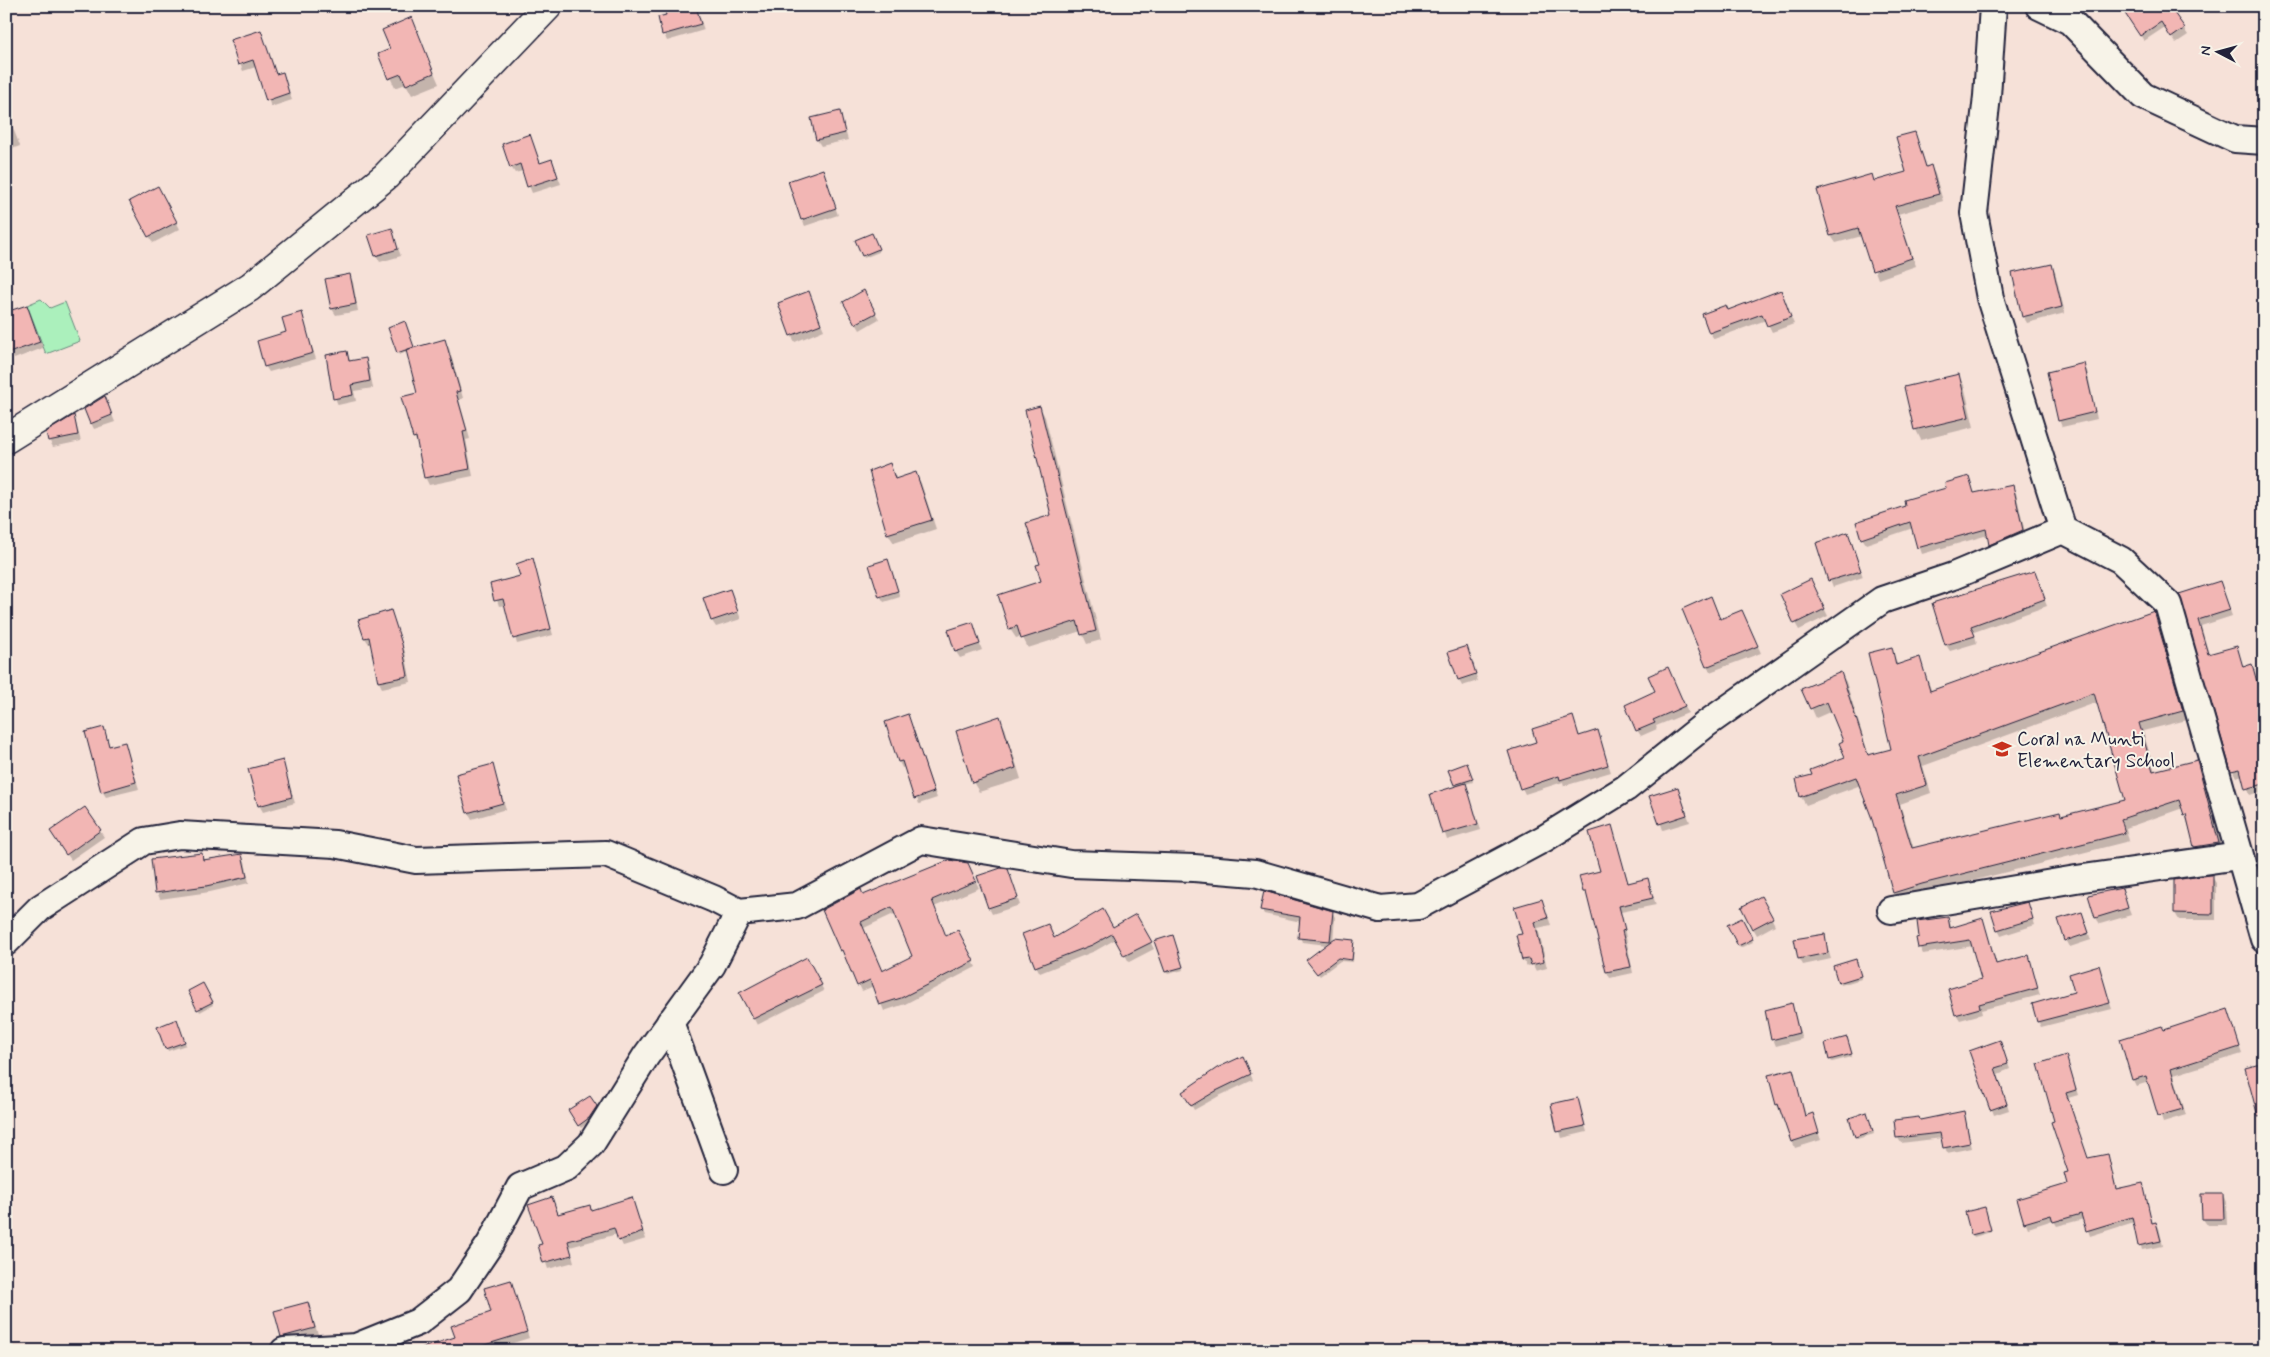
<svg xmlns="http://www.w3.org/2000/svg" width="2270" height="1357" viewBox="0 0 2270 1357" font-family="Mynerve,sans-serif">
<rect width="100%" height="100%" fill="#f6e1d8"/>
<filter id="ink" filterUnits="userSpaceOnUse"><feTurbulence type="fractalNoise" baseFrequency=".02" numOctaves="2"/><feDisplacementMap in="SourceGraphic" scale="10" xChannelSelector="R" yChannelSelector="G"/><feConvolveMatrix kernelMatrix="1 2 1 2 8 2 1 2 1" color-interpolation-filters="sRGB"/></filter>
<g filter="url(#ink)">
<polygon fill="#abf0bc" stroke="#66897c" points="41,299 50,308 65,302 80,341 46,354 27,305"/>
<g fill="#0003" fill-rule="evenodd">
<polygon points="664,6 696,6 704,30 667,41 664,34 667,16"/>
<polygon points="2122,6 2168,6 2188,35 2176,43 2165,27 2144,41"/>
<polygon points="411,19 439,84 412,95 406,84 395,88 380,55 392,50"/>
<polygon points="261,31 276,75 282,73 292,100 271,107 256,67 243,71 231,41"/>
<polygon points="840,113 848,140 821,146 817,140"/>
<polygon points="11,123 20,146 6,151 6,125"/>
<polygon points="1915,133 1927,168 1931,167 1935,174 1943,201 1898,214 1916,266 1878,279 1862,236 1836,243 1831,236 1818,191 1871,175 1875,182 1908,173"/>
<polygon points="529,135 541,164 552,160 561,184 532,193 523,171 515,173 511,167"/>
<polygon points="822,170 838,215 805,226 802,220"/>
<polygon points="162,194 180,229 153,243 131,202"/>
<polygon points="391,230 401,256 380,262 376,255"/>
<polygon points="873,237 879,252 864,258 863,255"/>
<polygon points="2051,265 2055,272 2065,313 2027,323 2023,316"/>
<polygon points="349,275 353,282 358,311 336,315 332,309 326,280"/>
<polygon points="863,292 879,319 860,330 844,303"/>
<polygon points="1780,292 1794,324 1772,332 1766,320 1714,339 1710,333 1728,311"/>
<polygon points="808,293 824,330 795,342 791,335"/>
<polygon points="26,306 43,348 14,359 6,341"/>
<polygon points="301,314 316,359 269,372 265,366"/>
<polygon points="406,326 414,349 444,341 449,348 463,398 459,400 470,439 466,440 473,476 429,485 425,477 418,445 414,437 419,393 407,352 399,355 398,352"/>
<polygon points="347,353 351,362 365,359 369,366 373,388 354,391 356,401 338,405 335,398"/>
<polygon points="2083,365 2087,371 2097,419 2062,427 2059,420"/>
<polygon points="1958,375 1964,385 1974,427 1921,440 1916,430 1905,388"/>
<polygon points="105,397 115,422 94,429 91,423"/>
<polygon points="1040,408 1045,417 1101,640 1087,644 1081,631 1028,648 1022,636 1016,638 1010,629 1000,596 1043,582 1041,565 1052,515"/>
<polygon points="74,417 81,441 53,447 49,440"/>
<polygon points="890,465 897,480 916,474 921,483 936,529 894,543 888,534 870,471"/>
<polygon points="1968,477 1975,494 2013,487 2016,493 2026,537 1994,550 1988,535 1922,554 1913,528 1866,544 1862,538 1907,507 1948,489"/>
<polygon points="1848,534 1863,577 1833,587 1817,544"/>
<polygon points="532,560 553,635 517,644 506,605 499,606 492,585 521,577"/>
<polygon points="887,560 900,597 884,602 880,596"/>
<polygon points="2034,573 2047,606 1974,632 1977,643 1950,651 1946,645"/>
<polygon points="2220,582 2232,616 2201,626 2209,655 2236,647 2244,668 2252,666 2255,672 2264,702 2264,813 2259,792 2250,795 2243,775 2236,777 2233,771 2181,595"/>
<polygon points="1814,587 1828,616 1799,630 1795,623"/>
<polygon points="730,591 741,619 716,627 712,621"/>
<polygon points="1714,604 1721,621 1745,618 1761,653 1710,672 1707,666"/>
<polygon points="390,612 405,652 411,682 382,688 379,682 371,644 369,644 365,638 360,621"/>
<path d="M2153 613 2158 621 2187 720 2143 731 2155 772 2197 762 2202 771 2223 852 2200 855 2195 847 2183 808 2126 828 2129 841 1928 892 1899 901 1894 893 1872 816 1861 785 1806 805 1801 797 1814 776 1847 758 1845 742 1832 711 1816 718 1803 689 1841 674 1846 682 1869 756 1893 750 1891 649 1898 665 1919 659 1932 692ZM2098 702 2127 801 1914 849 1900 804 1931 793 1923 766Z"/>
<polygon points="972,624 982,650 960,658 956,652"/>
<polygon points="1466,648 1478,681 1462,686 1459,680"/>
<polygon points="1671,675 1688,713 1656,726 1657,729 1641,736 1637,730 1657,692"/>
<polygon points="908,716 937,798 919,804 906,767 902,768 899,762"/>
<polygon points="1573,717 1580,737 1597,732 1611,772 1564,786 1563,782 1525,794 1522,788"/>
<polygon points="999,718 1005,728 1021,779 979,792 973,782"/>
<polygon points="103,728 110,747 125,743 139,789 106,797 102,791"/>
<polygon points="282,761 295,803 263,812 259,805"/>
<polygon points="492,765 506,809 472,819 468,812"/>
<polygon points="1468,768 1473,782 1465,784 1481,830 1447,840 1432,795 1456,787 1450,771"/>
<polygon points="1677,788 1690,822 1663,830 1651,797"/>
<polygon points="85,808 104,837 71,860 55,838"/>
<polygon points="1611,827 1629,884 1648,880 1656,905 1621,912 1633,973 1610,978 1607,972 1589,898 1584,892 1580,877 1601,871"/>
<polygon points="202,854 206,861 241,855 245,861 249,883 210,892 160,899 157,892"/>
<path d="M968 864 979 888 934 907 947 937 961 938 976 967 905 1004 884 1011 874 986 862 991 823 910ZM896 913 914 957 882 973 864 928Z"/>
<polygon points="1007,870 1020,905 992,914 989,908"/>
<polygon points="2212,877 2216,883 2216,920 2179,920 2175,913 2176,881"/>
<polygon points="2121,889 2131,915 2100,924 2096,918"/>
<polygon points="1761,898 1775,925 1757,935 1753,928"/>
<polygon points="1542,900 1551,925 1538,928 1547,968 1536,971 1533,965 1527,966 1523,960 1518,936 1523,935"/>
<polygon points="2028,904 2035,925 2001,936 1998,929"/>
<polygon points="1261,909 1332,912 1335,917 1333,941 1354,941 1353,962 1340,961 1320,976 1309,963 1327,945 1302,942 1300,937 1301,922 1264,914"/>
<polygon points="2082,913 2091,940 2070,947 2066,940"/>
<polygon points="1136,915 1154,949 1129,962 1116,939 1095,951 1040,973 1036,966 1054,939 1112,929"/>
<polygon points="1948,918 1952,929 1983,920 1997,965 2028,957 2040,995 1981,1010 1982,1014 1960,1020 1956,1014 1982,980 1973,946 1923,954 1920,948"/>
<polygon points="1742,919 1753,942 1740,948 1729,926"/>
<polygon points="1824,936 1831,959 1803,965 1799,958"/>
<polygon points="1174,940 1183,970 1168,974 1166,972"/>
<polygon points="1857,963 1861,979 1841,985 1840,982"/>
<polygon points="810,965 824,991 757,1025 754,1019"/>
<polygon points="2098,967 2112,1009 2041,1027 2038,1021 2076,993"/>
<polygon points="203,984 213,1005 200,1012 190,991"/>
<polygon points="1792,1005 1802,1039 1776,1046 1773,1039"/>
<polygon points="2227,1011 2242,1054 2174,1075 2186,1115 2163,1122 2149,1082 2136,1086 2133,1080 2121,1039 2164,1032"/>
<polygon points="178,1023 186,1045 168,1051 158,1028"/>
<polygon points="1847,1038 1852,1057 1832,1062 1830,1059"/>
<polygon points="2002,1048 2010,1069 1998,1074 2009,1110 1994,1115 1971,1052"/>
<polygon points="2066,1056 2078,1095 2068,1098 2088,1160 2108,1155 2117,1190 2142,1184 2153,1224 2156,1223 2159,1228 2163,1246 2142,1250 2134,1222 2090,1236 2084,1219 2057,1226 2053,1220 2028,1228 2026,1223 2019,1200 2068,1185 2070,1173 2055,1122"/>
<polygon points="1245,1063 1253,1080 1219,1096 1194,1110 1184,1092"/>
<polygon points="1792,1070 1806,1116 1812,1115 1821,1140 1795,1148 1777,1105"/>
<polygon points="590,1097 598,1110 591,1121 581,1128 569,1110"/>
<polygon points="1578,1099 1587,1132 1562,1138 1552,1105"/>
<polygon points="1964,1113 1972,1148 1947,1153 1942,1138 1901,1143 1898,1138 1895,1121 1921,1121"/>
<polygon points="1868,1116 1874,1134 1857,1139 1856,1136"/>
<polygon points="2223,1195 2226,1202 2227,1225 2207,1225 2203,1219"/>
<polygon points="552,1198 559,1215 589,1206 592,1211 632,1199 646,1239 623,1246 617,1234 570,1247 574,1262 548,1269 540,1246 543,1245"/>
<polygon points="1986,1211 1991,1232 1974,1237 1972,1234"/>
<polygon points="510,1281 529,1338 488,1351 441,1351 493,1313"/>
<polygon points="307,1303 318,1334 286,1343 282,1336"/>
<polygon points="201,1345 204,1351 179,1351 179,1350"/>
</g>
<g fill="#f2b6b4" stroke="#22223b" fill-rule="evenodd">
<polygon points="663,6 696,6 701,24 662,35 658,17 666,15"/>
<polygon points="2120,6 2184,6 2174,13 2185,28 2171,38 2161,22 2140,36"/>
<polygon points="412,17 434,73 406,85 401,74 388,79 378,54 390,49 382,30"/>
<polygon points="261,30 276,74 283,72 289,93 266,101 253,60 238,65 230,40"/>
<polygon points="840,111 845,133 816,140 811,118"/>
<polygon points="1915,132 1926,167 1931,165 1939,194 1895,206 1912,258 1872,271 1858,228 1830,236 1817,190 1872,174 1874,181 1906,172 1896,137"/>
<polygon points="530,134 540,163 552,159 558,177 527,187 520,164 510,168 502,144"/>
<polygon points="823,169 836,208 801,220 788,181"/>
<polygon points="158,186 177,222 148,237 129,201"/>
<polygon points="392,228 398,249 375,256 368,235"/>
<polygon points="872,233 879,249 862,256 855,240"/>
<polygon points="2052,264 2062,307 2022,317 2012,273"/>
<polygon points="350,274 356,304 331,309 325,279"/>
<polygon points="864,290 876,313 855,324 843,302"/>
<polygon points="1781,290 1791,317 1767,326 1762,314 1709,333 1702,314 1726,305 1728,310"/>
<polygon points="809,291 821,324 790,336 778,303"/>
<polygon points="27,305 40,342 6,354 6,312"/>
<polygon points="302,312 313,353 264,367 257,341 286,332 282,318"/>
<polygon points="405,321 414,347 397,353 388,328"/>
<polygon points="445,339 460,391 456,392 467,431 463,432 470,469 424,478 416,437 413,438 401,397 417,393 406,350"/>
<polygon points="347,351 349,361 366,358 370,381 351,385 353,395 333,399 326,355"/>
<polygon points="2084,363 2095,412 2058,421 2047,372"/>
<polygon points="1959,374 1969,417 1914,430 1904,387"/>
<polygon points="105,396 112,415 90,424 84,409"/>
<polygon points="1040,406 1096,631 1081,635 1077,621 1021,639 1017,626 1009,629 998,595 1041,581 1036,565 1040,564 1026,523 1051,515 1025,410"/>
<polygon points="74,415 78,435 48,441 46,432"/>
<polygon points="890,463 895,479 916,472 932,520 887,534 869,471"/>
<polygon points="1969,476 1974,493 2013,485 2023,530 1989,545 1986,529 1917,548 1910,522 1861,539 1856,522 1905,506 1904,500 1946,488 1945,483"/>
<polygon points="1848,532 1861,571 1828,581 1816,543"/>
<polygon points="533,558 551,629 513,639 503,599 494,601 490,584 520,576 516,564"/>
<polygon points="888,559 898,591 879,597 869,565"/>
<polygon points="2035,571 2045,599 1971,626 1975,636 1945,645 1932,603"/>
<polygon points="1811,579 1825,609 1794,624 1780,594"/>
<polygon points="2220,581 2230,610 2198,620 2208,654 2237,646 2243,667 2252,664 2264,707 2264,784 2245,789 2240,769 2231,771 2179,594"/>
<polygon points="730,589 738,612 711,621 703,598"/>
<polygon points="1711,596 1720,619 1742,610 1758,646 1706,667 1682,609"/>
<polygon points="391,610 402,644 408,676 378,682 369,637 364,638 358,620"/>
<path d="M2154 611 2183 711 2139 723 2153 771 2197 760 2219 843 2194 847 2186 814 2184 815 2179 800 2121 819 2125 833 1922 884 1893 893 1871 816 1856 777 1800 797 1796 779 1812 775 1810 770 1845 757 1839 743 1843 741 1827 702 1810 709 1801 689 1841 672 1868 755 1891 749 1868 653 1892 647 1896 665 1920 657 1930 691ZM2094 693 2125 800 2061 816 2060 812 1912 848 1896 795 1927 785 1919 757Z"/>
<polygon points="973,622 980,644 955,652 948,630"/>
<polygon points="1467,646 1476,674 1458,680 1448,652"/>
<polygon points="1668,667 1685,706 1653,720 1655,723 1636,731 1625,705 1655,691 1648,676"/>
<polygon points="908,714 934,792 914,799 902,761 898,762 885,722"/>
<polygon points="1000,716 1016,768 972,783 956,731"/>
<polygon points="1573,716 1579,736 1598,730 1608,765 1560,780 1559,776 1520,789 1508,751 1536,742 1532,729"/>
<polygon points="104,727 109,746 125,742 136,782 101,792 85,732"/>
<polygon points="283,760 292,797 258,806 248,769"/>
<polygon points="1467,763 1473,779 1454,785 1448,770"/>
<polygon points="493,764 503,803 467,813 456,774"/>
<polygon points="1466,783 1478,824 1442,834 1430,794"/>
<polygon points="1678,787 1687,815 1659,824 1649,796"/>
<polygon points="85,807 101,830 66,855 50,831"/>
<polygon points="1612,825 1628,883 1648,878 1653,898 1619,906 1625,930 1622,931 1631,967 1606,972 1586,892 1583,892 1579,876 1600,871 1589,832"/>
<polygon points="202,853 203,860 242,854 247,877 206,886 155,893 151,859"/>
<path d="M949 860 968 863 976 881 932 900 946 936 958 930 974 961 901 998 879 1005 870 980 857 986 842 950 840 951 822 910 861 889 863 895ZM892 907 912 956 882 971 861 922Z"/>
<polygon points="1001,868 1008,869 1018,898 988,908 977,876"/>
<polygon points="2209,875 2213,875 2213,914 2174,913 2174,880"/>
<polygon points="2122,888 2128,908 2095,918 2088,895"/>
<polygon points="1264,891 1333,911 1330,941 1298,938 1300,917 1260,910"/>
<polygon points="1761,896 1773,918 1752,929 1741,907"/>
<polygon points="1542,899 1548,918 1535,922 1544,962 1531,965 1529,959 1522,960 1516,935 1522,934 1514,907"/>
<polygon points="2028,902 2033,919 1997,930 1991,911"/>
<polygon points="1103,909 1113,927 1136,914 1152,942 1124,956 1112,934 1092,945 1035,967 1022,934 1048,924 1054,938"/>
<polygon points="2082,912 2089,933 2065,941 2058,919"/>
<polygon points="1948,917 1950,928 1983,918 1996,964 2029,955 2038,988 1979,1004 1980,1008 1955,1015 1948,989 1981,979 1970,940 1918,948 1916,938 1919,937 1917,921"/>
<polygon points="1742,918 1753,939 1738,946 1727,925"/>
<polygon points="1825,934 1828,953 1798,959 1794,939"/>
<polygon points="1173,935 1183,967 1165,972 1154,941"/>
<polygon points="1335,938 1354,940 1352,960 1338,958 1317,974 1306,960"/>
<polygon points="807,957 822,985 753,1019 739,993"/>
<polygon points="1856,959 1861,976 1838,983 1833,966"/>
<polygon points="2099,965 2110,1003 2037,1022 2032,1004 2074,992 2069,974"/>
<polygon points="203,983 213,1002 197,1010 188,991"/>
<polygon points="1792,1003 1799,1033 1771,1040 1765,1010"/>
<polygon points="2228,1009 2240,1047 2171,1069 2183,1109 2158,1116 2146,1076 2132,1080 2120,1039 2162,1026 2164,1030"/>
<polygon points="177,1019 185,1042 165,1049 157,1027"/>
<polygon points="1847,1037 1852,1054 1829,1060 1825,1043"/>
<polygon points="2000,1040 2008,1064 1995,1068 2007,1104 1990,1110 1969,1051"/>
<polygon points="2066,1055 2076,1090 2066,1093 2088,1158 2108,1154 2116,1189 2143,1183 2152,1223 2156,1222 2161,1241 2138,1246 2132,1217 2086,1231 2081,1214 2053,1222 2051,1215 2024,1223 2017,1199 2067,1184 2064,1173 2068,1172 2051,1122 2054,1121 2038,1064"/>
<polygon points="1243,1056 1251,1074 1216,1091 1191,1106 1182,1092 1217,1068"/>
<polygon points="2264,1063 2264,1116 2258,1117 2245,1068"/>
<polygon points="1793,1069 1805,1116 1813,1113 1819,1133 1791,1142 1778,1104 1776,1105 1768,1075"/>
<polygon points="590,1096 597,1106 589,1118 578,1126 568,1110"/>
<polygon points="1578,1098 1585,1126 1557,1132 1551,1104"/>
<polygon points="1964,1111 1970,1143 1943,1148 1940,1133 1896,1138 1894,1120 1919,1117 1920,1120"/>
<polygon points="1867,1112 1873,1131 1855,1137 1849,1118"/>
<polygon points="2201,1194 2223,1194 2224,1219 2202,1219"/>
<polygon points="552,1197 558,1214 590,1205 591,1210 632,1197 643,1232 618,1241 614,1228 568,1241 572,1255 543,1263 538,1245 542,1244 528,1205"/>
<polygon points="1985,1207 1991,1230 1971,1235 1965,1212"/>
<polygon points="511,1280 527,1332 465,1351 422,1351 422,1348 455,1337 451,1326 491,1312 484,1288"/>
<polygon points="308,1302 315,1328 281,1337 274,1311"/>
</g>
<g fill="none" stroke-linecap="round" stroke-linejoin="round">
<g stroke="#22223b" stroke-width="30">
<g id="street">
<polyline points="1993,6 1987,96 1974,213 1990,298 2063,530 2121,560 2168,604 2264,939"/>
<polyline points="2039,6 2070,21 2143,96 2235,139 2264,141"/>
<polyline points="1891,910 2076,879 2239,856"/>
<polyline points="6,942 40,908 144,841 180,835 335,844 416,860 606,854 714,899 739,912 797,906 921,840 1071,864 1194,868 1255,873 1380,909 1418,906 1545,838 1626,788 1706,724 1882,600 1953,576 2063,530"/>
<polyline points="670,1022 724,1170"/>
<polyline points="284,1351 356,1347 418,1322 459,1290 490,1244 520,1187 567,1167 591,1144 646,1056 712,965 739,912"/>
</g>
</g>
<g stroke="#22223b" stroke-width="31">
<polyline id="secondary" points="6,439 250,287 386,176 548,6"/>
</g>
<use href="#street" stroke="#f7f3e8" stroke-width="26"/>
<use href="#secondary" stroke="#f7f3e8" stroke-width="28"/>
</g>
</g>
<defs>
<g id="school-bare" transform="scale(1.5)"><path d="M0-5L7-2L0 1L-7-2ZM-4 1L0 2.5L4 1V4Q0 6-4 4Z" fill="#c8321e" stroke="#f7f3e8" stroke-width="2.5" paint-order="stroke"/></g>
</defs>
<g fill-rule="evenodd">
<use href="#school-bare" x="2002" y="749"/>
</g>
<g text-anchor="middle" stroke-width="4" stroke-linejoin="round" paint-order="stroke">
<g font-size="19" fill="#22223b" stroke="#f7f3e8" text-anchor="start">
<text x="2017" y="745">Coral na Munti<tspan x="2017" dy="22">Elementary School</tspan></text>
</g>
</g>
<rect width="2270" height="1357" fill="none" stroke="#f7f3e8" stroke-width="25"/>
<rect x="12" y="12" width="2245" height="1332" fill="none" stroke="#22223b" stroke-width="2" filter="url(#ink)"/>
<g transform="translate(2218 52) rotate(276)" stroke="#f7f3e8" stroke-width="4" paint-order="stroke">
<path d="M0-4L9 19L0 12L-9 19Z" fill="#22223b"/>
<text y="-8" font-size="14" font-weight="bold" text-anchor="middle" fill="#22223b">N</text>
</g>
</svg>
